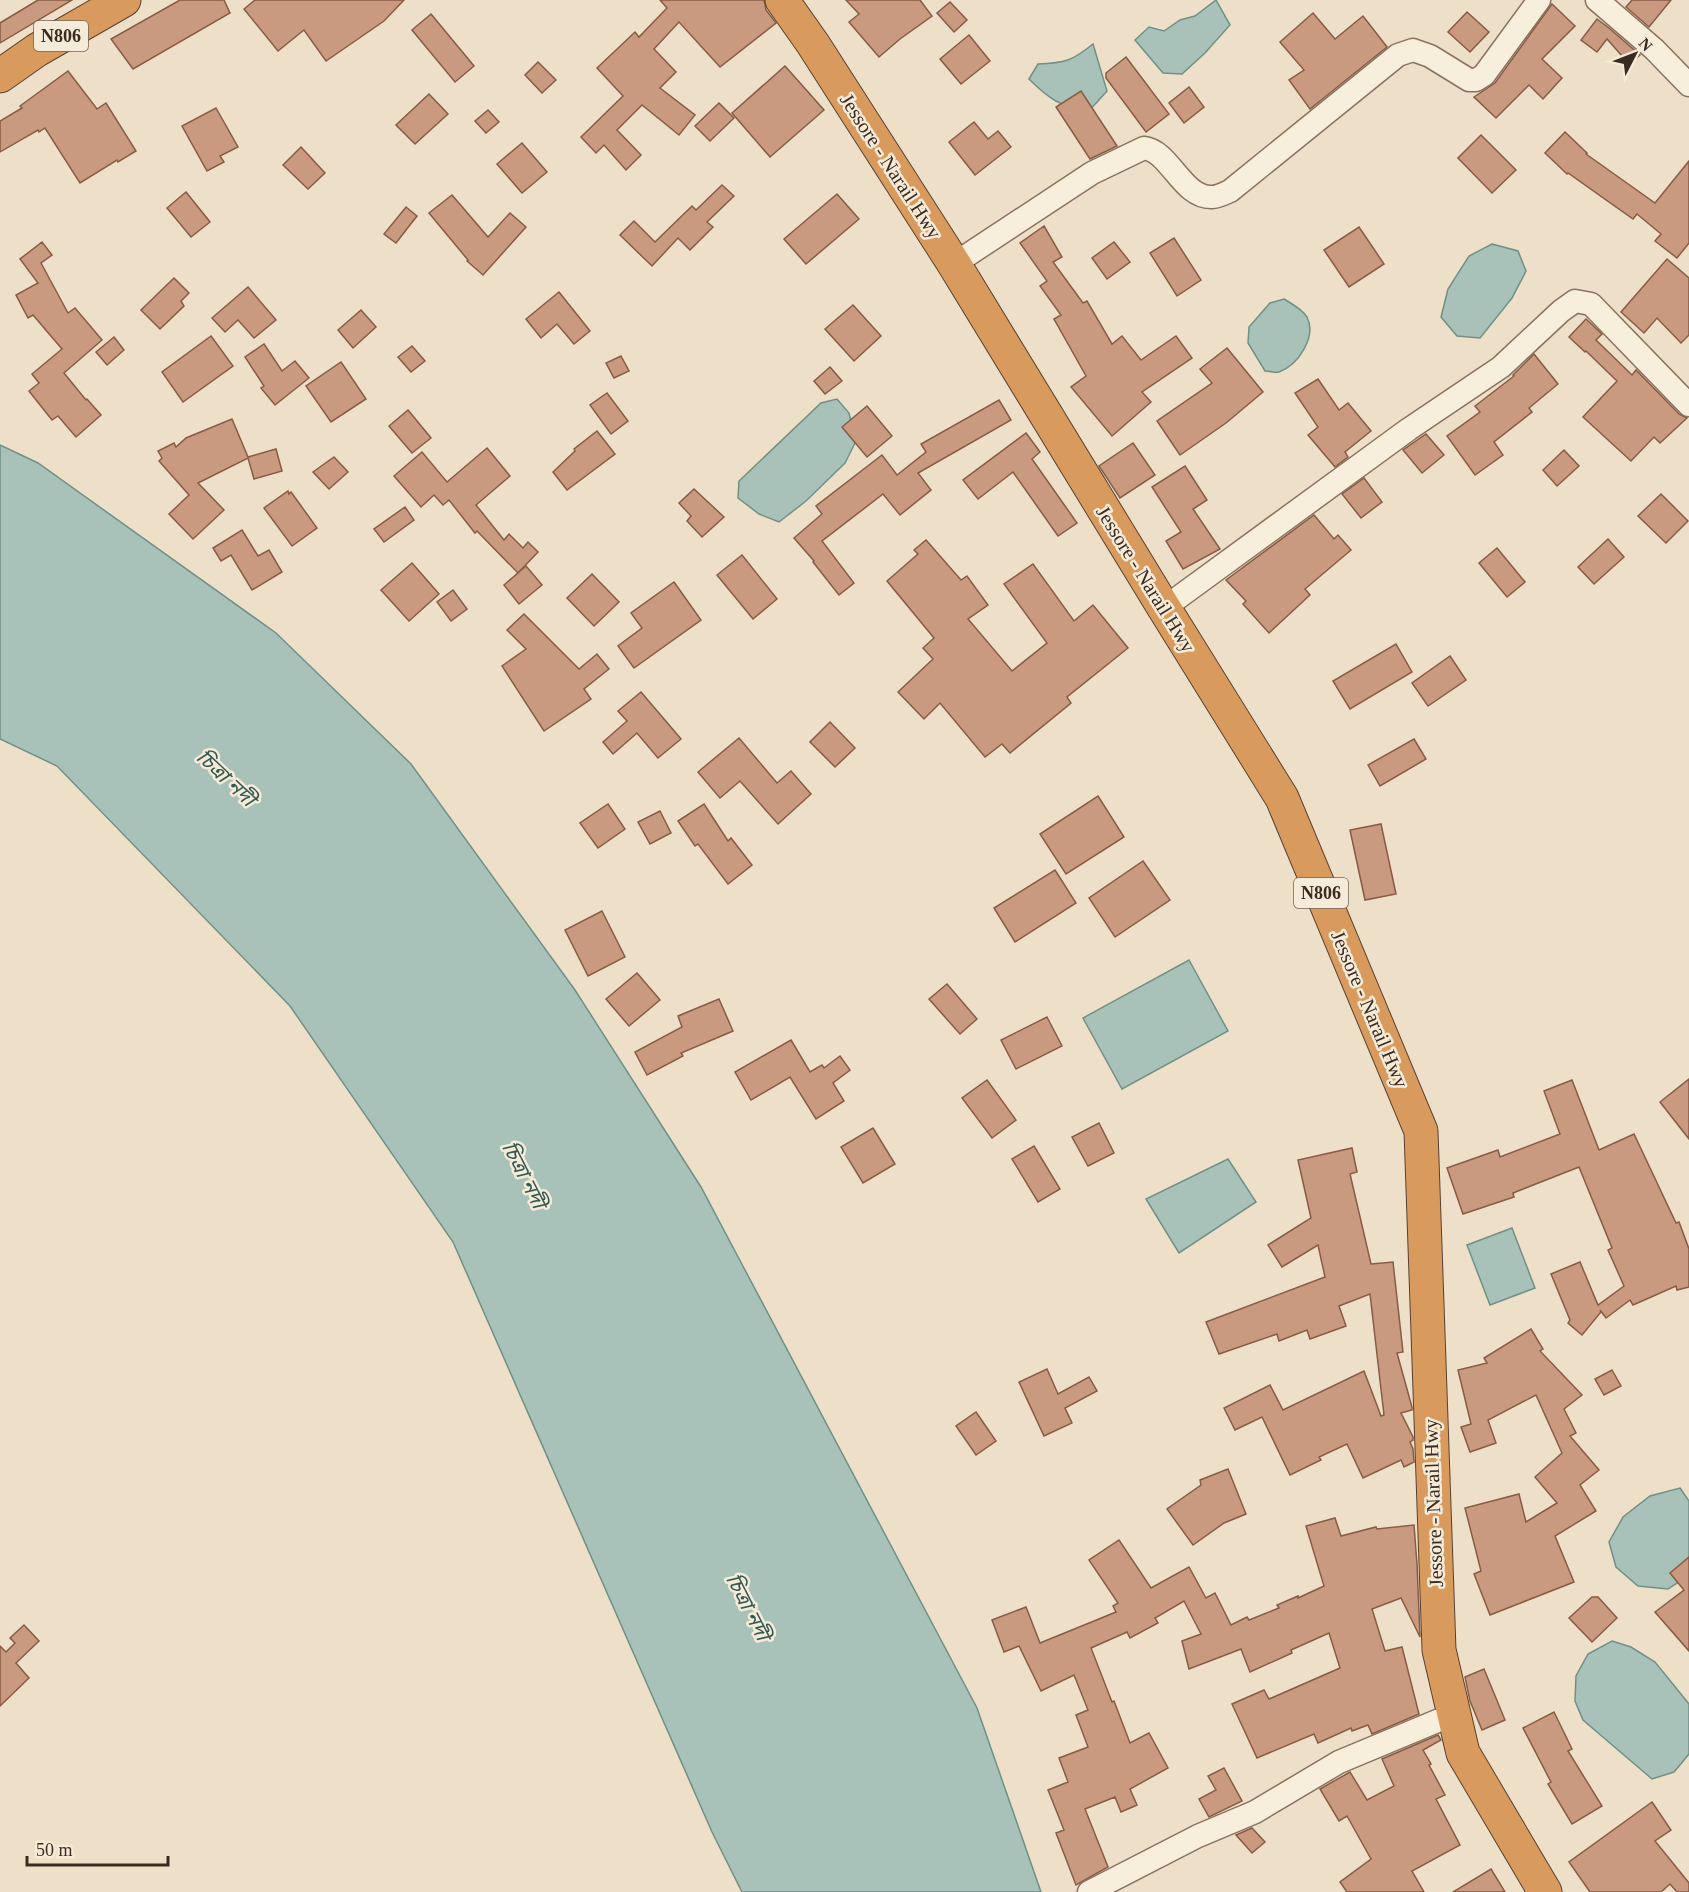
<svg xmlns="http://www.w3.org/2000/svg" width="1689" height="1892" viewBox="0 0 1689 1892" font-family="'Times New Roman','Noto Sans Bengali',serif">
<rect width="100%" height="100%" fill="#eee0c8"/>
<g fill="#a9c2b9" stroke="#709086" stroke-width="1.5">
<polygon points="1216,0 1230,25 1205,53 1182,74 1163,73 1135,40 1149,27 1164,31 1180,20 1195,16"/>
<path d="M1093 44 1107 91 1088 112C1060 106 1049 99 1029 79L1038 64C1065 63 1072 61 1093 44Z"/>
<polygon points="1492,244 1518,251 1526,271 1512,298 1480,338 1457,336 1441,317 1448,289 1469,256"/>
<path d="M1284 299C1292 304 1302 309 1307 317 1317 337 1298 365 1279 372 1275 373 1270 371 1265 371L1248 343 1249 327 1270 303Z"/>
<polygon points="837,399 849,413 856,441 845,463 806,501 779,522 759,514 738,498 739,481 821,403"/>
<polygon points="0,445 38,463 276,633 411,764 575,990 701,1187 977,1708 1041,1892 742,1892 712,1832 453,1242 290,1006 57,766 0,739"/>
<polygon points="1189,960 1228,1031 1122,1089 1083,1018"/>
<polygon points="1228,1159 1256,1202 1179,1253 1146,1199"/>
<polygon points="1512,1228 1535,1288 1490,1305 1467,1245"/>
<polygon points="1680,1488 1689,1501 1689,1575 1668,1589 1638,1586 1616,1567 1609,1542 1623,1517 1650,1496"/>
<polygon points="1612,1641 1631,1647 1655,1662 1689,1704 1689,1754 1674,1772 1652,1779 1583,1720 1575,1701 1576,1676 1588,1654"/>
</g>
<g fill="#ca9a80" stroke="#885b44" stroke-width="1.5">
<polygon points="38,0 72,0 0,43 0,23"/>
<polygon points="180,0 224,0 230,13 133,69 111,39"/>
<polygon points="255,0 404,0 384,21 326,61 304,30 278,51 244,9"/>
<polygon points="660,0 764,0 766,10 776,23 720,67 679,22 654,49 676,72 660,88 695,115 679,135 642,105 617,130 641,155 626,170 604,145 596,153 581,137 623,96 597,68 635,32 639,37 667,8"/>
<polygon points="846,0 920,0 932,16 900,39 879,57 849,22 859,14"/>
<polygon points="1632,0 1671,0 1649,27 1626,7"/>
<polygon points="950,2 967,20 954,32 937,13"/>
<polygon points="1552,4 1575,26 1542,59 1562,78 1543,99 1529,85 1496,118 1474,97 1495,83"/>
<polygon points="1467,12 1489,32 1470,52 1448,32"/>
<polygon points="1313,13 1335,39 1363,16 1387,47 1310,109 1289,80 1304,70 1280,42"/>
<polygon points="431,14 474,66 455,82 412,30"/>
<polygon points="1597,19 1609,28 1640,55 1629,64 1607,39 1597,52 1581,40"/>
<polygon points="969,35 990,61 961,84 940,59"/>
<polygon points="1126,57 1169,114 1146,132 1106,78 1106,73"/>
<polygon points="538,62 556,80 542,93 525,75"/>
<polygon points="785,66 824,110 770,157 732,113"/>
<polygon points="68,71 97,109 106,103 136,151 118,162 117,160 80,183 45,128 39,132 38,130 0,152 0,121 22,108 20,106"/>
<polygon points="1189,87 1204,107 1184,123 1169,103"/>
<polygon points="1081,91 1117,146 1090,159 1056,107"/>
<polygon points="429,94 448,114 415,144 396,125"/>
<polygon points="719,103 734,118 710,141 695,126"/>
<polygon points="216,108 238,147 220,156 224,162 207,171 182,126"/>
<polygon points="488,110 499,122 486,133 475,121"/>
<polygon points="974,122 988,139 998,131 1011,147 975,175 949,142"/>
<polygon points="1565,132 1587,153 1586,154 1655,203 1689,161 1689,243 1677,258 1655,241 1661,234 1637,214 1633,219 1568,173 1567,174 1545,153"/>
<polygon points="1481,135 1516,170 1492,193 1458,158"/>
<polygon points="522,143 547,172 522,193 497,164"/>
<polygon points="301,147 325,173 308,189 283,165"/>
<polygon points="722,185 734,196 707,222 713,227 690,250 678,238 652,266 620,235 634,221 655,242 692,206 696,210"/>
<polygon points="186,192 210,222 191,237 167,208"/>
<polygon points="837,194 859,219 806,264 784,239"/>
<polygon points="452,195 488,237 510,213 526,227 483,275 467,261 468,260 429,213"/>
<polygon points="406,207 417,216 396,243 384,234"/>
<polygon points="1044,226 1062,257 1053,262 1083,303 1087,301 1112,344 1122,336 1141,360 1176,336 1192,358 1142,392 1151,402 1112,436 1071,387 1086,376 1054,319 1061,315 1040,286 1047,281 1020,243"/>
<polygon points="1359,227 1384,264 1349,287 1324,250"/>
<polygon points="1174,238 1201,280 1177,296 1150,253"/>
<polygon points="42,242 52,255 41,263 68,313 75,308 102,340 64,373 86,400 87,399 101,415 76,437 58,416 52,420 29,391 39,383 32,374 62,349 33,315 28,318 16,295 38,283 20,259"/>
<polygon points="1114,242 1130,262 1107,279 1092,258"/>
<polygon points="1667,259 1689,278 1689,335 1681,343 1657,318 1644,333 1621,312"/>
<polygon points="174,278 189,293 181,301 184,306 160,329 141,310"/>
<polygon points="248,287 276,320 254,338 238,320 225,332 212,318"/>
<polygon points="559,292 590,331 574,344 557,324 541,338 526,319"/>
<polygon points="853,305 881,336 854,361 825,329"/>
<polygon points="361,310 376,327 353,348 338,330"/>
<polygon points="1586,319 1602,334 1596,340 1632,375 1636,370 1679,414 1687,418 1660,443 1654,437 1631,461 1583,417 1617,381 1586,351 1585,352 1569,337"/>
<polygon points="211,336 233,366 183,402 162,372"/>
<polygon points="114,337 124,350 107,365 96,352"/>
<polygon points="264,344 282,371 295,361 309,378 275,405 261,388 264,386 245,357"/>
<polygon points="412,346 425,361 411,372 398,357"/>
<polygon points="1227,348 1263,392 1226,423 1180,455 1157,421 1212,383 1200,369"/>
<polygon points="1534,354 1558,384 1529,408 1532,412 1494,442 1503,455 1475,475 1447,436 1480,412 1475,406 1514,376 1513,375"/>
<polygon points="621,356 629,371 614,378 606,363"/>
<polygon points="341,362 366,399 331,422 306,386"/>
<polygon points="830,367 842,381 825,394 814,381"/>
<polygon points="1318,379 1339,410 1348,403 1371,431 1345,452 1348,457 1335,467 1308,435 1318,427 1295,393"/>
<polygon points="607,393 628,421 611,434 590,405"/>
<polygon points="999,400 1011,420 918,473 931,490 900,515 883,494 822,541 854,583 839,595 813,562 814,561 794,538 822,514 816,506 882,455 897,475 926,452 921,444"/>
<polygon points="867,406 892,436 867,457 842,427"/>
<polygon points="408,410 431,438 412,453 389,426"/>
<polygon points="232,419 248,457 276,449 282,471 254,479 248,458 198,483 224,510 193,539 169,514 189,495 159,461 162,458 158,451 174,443 176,447 186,438"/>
<polygon points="597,431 615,454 567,490 553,472 575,451 574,449"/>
<polygon points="1026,433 1040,452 1032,459 1077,523 1058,536 1013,472 978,499 963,480"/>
<polygon points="1426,434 1444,455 1422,473 1403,450"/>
<polygon points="1133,443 1155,475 1120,498 1099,466"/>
<polygon points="487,448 510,476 476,505 504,540 509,534 523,548 528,542 538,552 518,573 477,531 475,533 449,500 443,505 434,495 421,507 394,476 422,452 447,482"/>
<polygon points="1564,450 1579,466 1557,486 1543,470"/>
<polygon points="334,457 348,472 329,489 313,472"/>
<polygon points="1185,466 1207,500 1193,509 1220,549 1183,569 1166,541 1181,532 1152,487"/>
<polygon points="1364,478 1382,502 1361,518 1342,494"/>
<polygon points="694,489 724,517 702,537 687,521 691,516 679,503"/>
<polygon points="288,491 289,494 291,492 317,528 292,546 264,508"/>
<polygon points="1661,494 1688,521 1666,543 1638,516"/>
<polygon points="405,507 414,520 384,542 374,529"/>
<polygon points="1314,515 1334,539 1338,535 1351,550 1305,589 1310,595 1269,633 1243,604 1246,601 1226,580"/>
<polygon points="242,530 258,556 269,550 282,572 252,590 231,555 221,561 213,548"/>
<polygon points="1608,539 1624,557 1594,584 1578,567"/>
<polygon points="926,540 961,580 967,576 988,605 968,619 1012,671 1047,643 1004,584 1033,564 1074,621 1093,605 1128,648 1067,697 1071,703 1010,753 1002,744 985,757 940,703 924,719 898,692 933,659 923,648 934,638 887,581 918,554 914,550"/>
<polygon points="1497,548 1525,582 1507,597 1479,563"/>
<polygon points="742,555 777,599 753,619 717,575"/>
<polygon points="412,563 439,594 409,621 381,590"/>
<polygon points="526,566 542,585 519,604 504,585"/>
<polygon points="592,574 619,602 594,626 567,598"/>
<polygon points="674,582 701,620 634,668 618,646 642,628 631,613"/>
<polygon points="453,590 467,609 451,621 437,602"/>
<polygon points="524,614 579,669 597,654 609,669 584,689 591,699 544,731 502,666 526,649 507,630"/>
<polygon points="1396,644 1412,672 1350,709 1333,681"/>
<polygon points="1450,656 1466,680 1428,706 1412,683"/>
<polygon points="641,692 681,739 658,758 637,733 613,754 603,742 627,721 618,711"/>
<polygon points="830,722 855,748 835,767 810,742"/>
<polygon points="739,738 777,783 791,771 811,794 778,824 740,781 720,798 698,772"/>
<polygon points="1414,739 1426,759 1380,786 1368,765"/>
<polygon points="1098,796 1124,837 1066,874 1040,834"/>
<polygon points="608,804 625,829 598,848 580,823"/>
<polygon points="704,804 728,841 731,838 752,865 728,884 698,844 695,846 678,821"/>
<polygon points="660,811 671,833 650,844 638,822"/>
<polygon points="1381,824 1396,894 1365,900 1350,830"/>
<polygon points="1143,861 1170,900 1115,937 1089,898"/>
<polygon points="1055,870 1076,903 1015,942 994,908"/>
<polygon points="602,911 625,957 588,976 565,930"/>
<polygon points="637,973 660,1000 629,1026 606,999"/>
<polygon points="947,984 977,1019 960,1034 929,999"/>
<polygon points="719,999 733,1031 681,1053 683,1056 647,1075 635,1052 682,1027 678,1016"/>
<polygon points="1047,1017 1062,1046 1016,1069 1001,1040"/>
<polygon points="791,1040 810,1072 822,1065 824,1068 840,1056 850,1070 833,1083 844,1101 816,1119 790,1077 751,1100 735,1072"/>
<polygon points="1689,1079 1689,1139 1660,1102"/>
<polygon points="987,1080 1016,1120 992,1138 962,1098"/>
<polygon points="1572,1080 1599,1150 1634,1134 1676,1223 1679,1222 1689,1249 1689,1287 1677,1290 1676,1286 1633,1305 1630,1300 1606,1318 1600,1310 1601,1312 1582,1335 1568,1323 1570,1320 1551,1274 1580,1262 1598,1305 1624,1286 1608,1250 1612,1248 1579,1167 1513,1193 1514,1197 1463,1214 1447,1168 1498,1150 1500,1157 1560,1134 1544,1091"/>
<polygon points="1099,1123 1114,1153 1088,1166 1072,1137"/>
<polygon points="873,1128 895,1164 863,1183 841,1147"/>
<polygon points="1034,1146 1060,1189 1038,1202 1012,1159"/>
<polygon points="1352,1148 1357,1172 1350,1174 1371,1264 1393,1262 1403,1352 1397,1353 1412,1407 1412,1410 1401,1413 1413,1437 1413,1440 1410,1442 1413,1449 1414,1462 1404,1467 1401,1460 1363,1478 1347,1444 1319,1457 1321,1460 1290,1475 1262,1417 1235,1430 1224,1408 1270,1385 1283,1410 1364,1371 1381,1416 1384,1415 1370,1294 1339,1306 1346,1326 1310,1339 1307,1330 1279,1341 1277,1334 1219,1354 1206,1322 1325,1277 1318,1245 1282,1267 1268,1245 1311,1218 1298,1160"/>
<polygon points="1531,1329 1543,1349 1540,1351 1582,1395 1564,1409 1576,1433 1570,1436 1599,1470 1580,1485 1596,1511 1555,1536 1574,1582 1490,1615 1474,1574 1481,1571 1465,1508 1519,1494 1526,1522 1557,1503 1535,1477 1562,1453 1536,1395 1488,1420 1496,1443 1470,1452 1461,1427 1471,1424 1458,1370 1487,1363 1484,1358"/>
<polygon points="1047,1369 1058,1394 1089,1377 1097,1391 1065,1408 1072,1423 1044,1436 1019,1382"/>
<polygon points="1612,1370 1621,1386 1604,1395 1595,1379"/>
<polygon points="976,1412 996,1441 976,1455 956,1426"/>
<polygon points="1228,1469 1246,1514 1224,1523 1193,1545 1167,1509 1201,1485 1200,1480"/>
<polygon points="1335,1518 1341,1536 1376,1527 1377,1529 1414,1525 1417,1564 1420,1637 1401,1598 1372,1609 1385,1651 1402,1647 1419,1714 1372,1734 1368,1725 1352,1731 1351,1728 1318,1743 1314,1734 1257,1758 1232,1704 1264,1690 1269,1699 1340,1668 1329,1633 1291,1650 1292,1653 1250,1672 1241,1649 1189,1669 1182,1641 1201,1634 1184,1601 1155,1618 1158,1623 1130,1638 1127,1632 1091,1648 1112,1702 1114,1701 1130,1743 1149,1733 1168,1768 1130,1789 1137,1805 1121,1812 1115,1797 1085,1809 1108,1867 1076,1885 1056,1833 1064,1830 1048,1790 1068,1782 1059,1758 1088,1747 1076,1715 1088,1710 1074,1675 1041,1691 1019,1646 1004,1652 992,1620 1026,1607 1040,1643 1116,1612 1113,1606 1118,1603 1089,1560 1119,1540 1151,1588 1189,1567 1206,1598 1215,1593 1231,1625 1247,1617 1249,1620 1279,1608 1277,1605 1298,1596 1298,1598 1324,1586 1306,1526"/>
<polygon points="1689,1557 1689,1651 1655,1612 1684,1590 1670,1573"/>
<polygon points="1592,1597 1598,1597 1617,1618 1592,1642 1569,1618"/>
<polygon points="24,1625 39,1641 16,1663 29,1678 0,1706 0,1646 6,1652 15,1643 10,1638"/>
<polygon points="1484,1669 1505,1720 1482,1730 1470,1701 1465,1677"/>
<polygon points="1554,1712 1572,1749 1568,1751 1602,1806 1572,1824 1548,1784 1551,1782 1523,1728"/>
<polygon points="1438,1735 1441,1740 1423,1750 1431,1764 1429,1765 1445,1795 1436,1799 1460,1845 1412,1871 1424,1892 1347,1892 1340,1882 1371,1859 1347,1816 1339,1821 1320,1789 1350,1772 1367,1800 1394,1786 1382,1759"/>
<polygon points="1224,1768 1242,1801 1209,1817 1199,1799 1216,1790 1208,1776"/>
<polygon points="1652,1802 1671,1830 1655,1841 1689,1883 1689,1892 1677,1892 1670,1884 1661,1892 1590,1892 1569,1862"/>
<polygon points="1252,1828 1265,1842 1252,1853 1236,1835"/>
<polygon points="1491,1869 1505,1892 1453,1892"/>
</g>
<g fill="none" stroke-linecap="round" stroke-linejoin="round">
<g stroke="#89725e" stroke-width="25">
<g id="minor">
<polyline points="1597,0 1654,49 1689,85"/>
<path d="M954 264 1092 173 1144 148C1170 151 1182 198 1212 197 1218 197 1225 193 1230 191L1398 55 1413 50 1430 56 1469 80H1476L1484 75 1539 0"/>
<polyline points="1164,608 1409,429 1501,367 1561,311 1575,301 1591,304 1689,405"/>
<polyline points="1089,1892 1198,1836 1255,1812 1339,1762 1454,1714"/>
</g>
</g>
<g stroke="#584131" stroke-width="35">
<g id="highway">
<polyline points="782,0 813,44 954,264 1164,608 1282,798 1421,1131 1439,1650 1463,1753 1545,1892"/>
<polyline points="0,76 37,50 124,0"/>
</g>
</g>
<use href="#minor" stroke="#f8eedc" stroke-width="22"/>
<use href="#highway" stroke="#d99b5d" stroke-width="33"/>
</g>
<g text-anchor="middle" stroke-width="5" stroke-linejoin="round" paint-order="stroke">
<g fill="#f5ebd8" stroke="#726558" stroke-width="1.5">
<rect x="34" y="21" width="54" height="30" rx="4.5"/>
<rect x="1294" y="878" width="54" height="30" rx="4.5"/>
</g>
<g font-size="18" font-weight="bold" fill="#3a2b21">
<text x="61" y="42">N806</text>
<text x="1321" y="899">N806</text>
</g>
<g font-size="20" fill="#3a2b21" stroke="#f5ebd8">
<text transform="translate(891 166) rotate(57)" y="7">Jessore - Narail Hwy</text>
<text transform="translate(1146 579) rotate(58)" y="7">Jessore - Narail Hwy</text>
<text transform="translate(1370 1009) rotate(67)" y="7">Jessore - Narail Hwy</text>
<text transform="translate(1433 1503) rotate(-92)" y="7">Jessore - Narail Hwy</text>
</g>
<g font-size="21" font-style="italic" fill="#315954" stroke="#f5ebd8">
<text transform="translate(226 778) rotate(43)" y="7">চিত্রা নদী</text>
<text transform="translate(524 1175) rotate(63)" y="7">চিত্রা নদী</text>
<text transform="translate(748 1607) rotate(63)" y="7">চিত্রা নদী</text>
</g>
</g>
<g transform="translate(1635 54) rotate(48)" stroke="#f5ebd8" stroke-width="4.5" paint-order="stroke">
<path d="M0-4.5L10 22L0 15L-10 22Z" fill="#3a2b21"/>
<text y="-9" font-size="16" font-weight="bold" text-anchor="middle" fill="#3a2b21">N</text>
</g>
<path d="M27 1856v9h141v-9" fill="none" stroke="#3a2b21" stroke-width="3"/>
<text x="36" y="1856" font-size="18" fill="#3a2b21" stroke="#f5ebd8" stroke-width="4.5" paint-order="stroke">50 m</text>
</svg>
